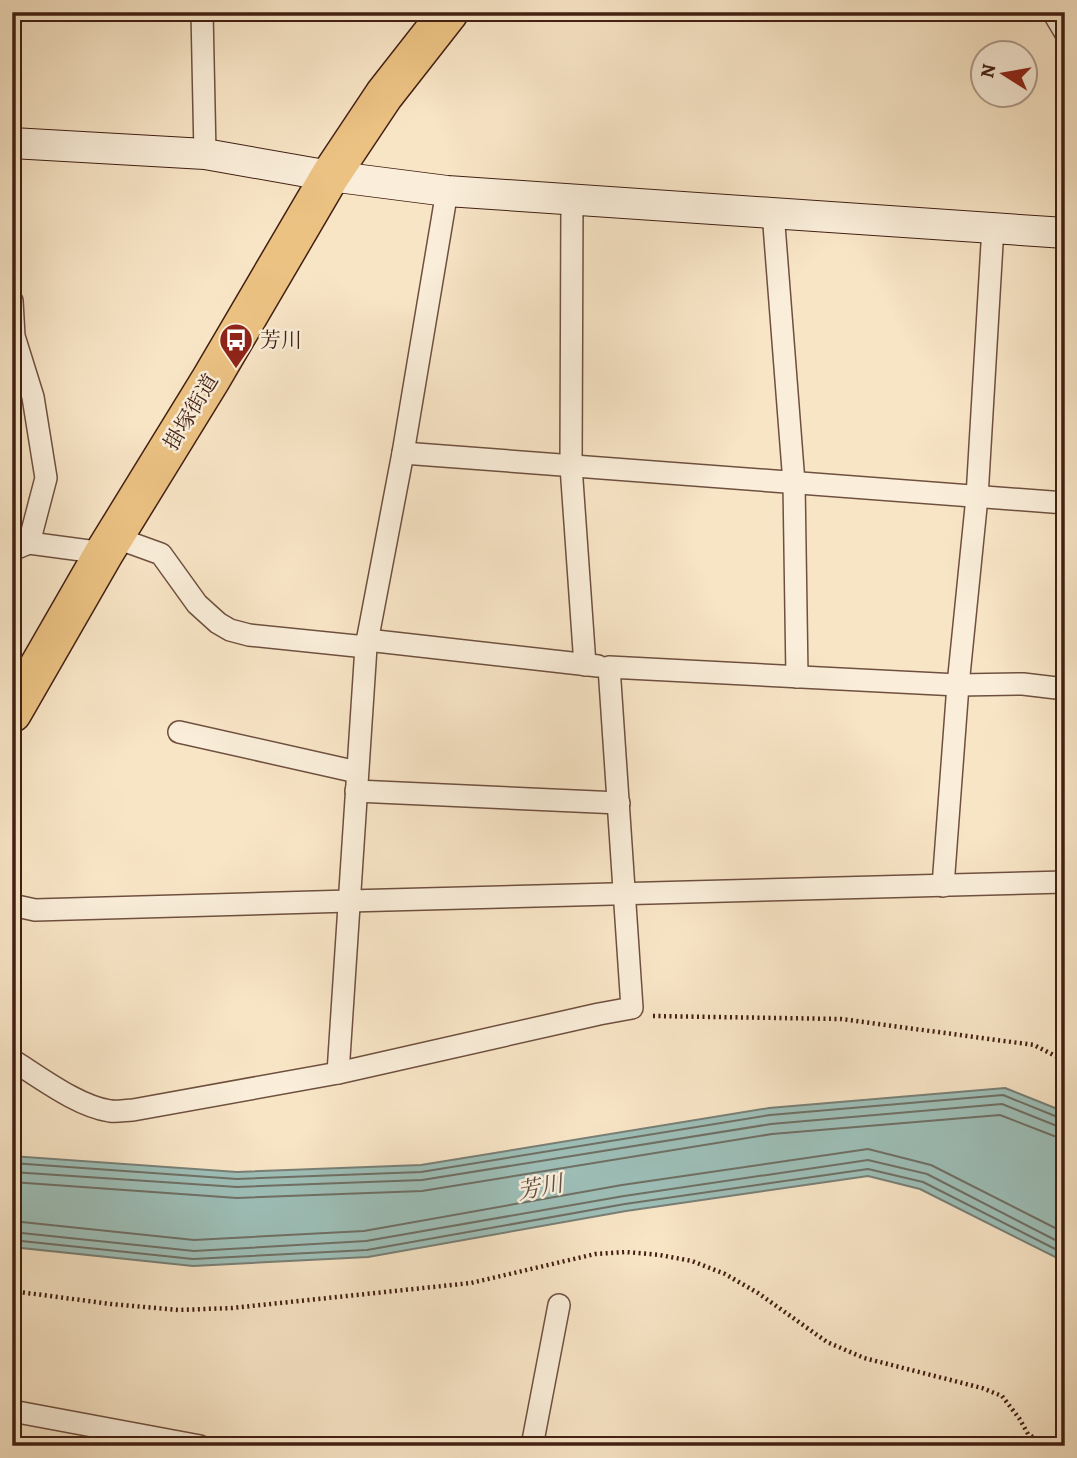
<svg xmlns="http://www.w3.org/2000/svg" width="1077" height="1458" viewBox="0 0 1077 1458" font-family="Alegreya,'Noto Serif JP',serif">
<rect width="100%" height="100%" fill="#f8e5c6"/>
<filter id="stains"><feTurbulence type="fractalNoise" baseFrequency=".00286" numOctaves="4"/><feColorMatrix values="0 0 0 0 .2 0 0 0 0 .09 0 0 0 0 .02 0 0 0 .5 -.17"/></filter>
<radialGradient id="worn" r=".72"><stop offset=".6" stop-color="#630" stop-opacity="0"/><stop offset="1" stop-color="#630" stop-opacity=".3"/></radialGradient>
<polygon fill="#9dbfb8" stroke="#787f76" stroke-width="2" points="1005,1088 1065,1112 1065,1262 920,1189 868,1176 626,1211 368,1257 193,1266 12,1247 12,1156 237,1172 421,1165 769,1108"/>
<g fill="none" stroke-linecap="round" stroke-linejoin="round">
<g stroke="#6f6f65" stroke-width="2">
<polyline points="12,1163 237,1179 421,1172 770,1115 1003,1095 1060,1118 1065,1118"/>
<polyline points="12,1172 237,1187 422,1180 771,1124 1002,1104 1057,1126 1065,1127"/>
<polyline points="12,1182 237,1198 422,1191 772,1134 1000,1115 1054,1136 1065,1138"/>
<polyline points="12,1221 194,1240 364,1231 622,1185 868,1149 931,1165 1065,1233"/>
<polyline points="12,1232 194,1251 366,1241 624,1196 868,1160 927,1174 1065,1245"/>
<polyline points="12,1240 193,1259 367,1250 625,1204 868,1169 923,1182 1065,1254"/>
</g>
<g stroke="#6f503f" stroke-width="24">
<g id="street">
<polyline points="202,12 205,154"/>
<polyline points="1053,12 1065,32"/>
<polyline points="572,199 571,466 585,665"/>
<polyline points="773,212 794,483 797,677"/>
<polyline points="12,301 14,336 33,397 46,478 29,543 12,550"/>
<polyline points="403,453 1065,503"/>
<polyline points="114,537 161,554 197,604 218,623 230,630 249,635 366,647"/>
<polyline points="29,543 104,553"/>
<polyline points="367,640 598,666"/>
<polyline points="179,732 357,772"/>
<polyline points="356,791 619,803"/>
<polyline points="943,886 958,685 977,497 993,227"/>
<polyline points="12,905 35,910 349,901 1065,882"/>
<path d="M12 1060C40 1077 77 1106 110 1111 118 1112 126 1110 133 1110L338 1073 599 1014 632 1008 609 667 958 685 1023 684 1065 689"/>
<polyline points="338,1073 366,647 403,453 447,191"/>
<polyline points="12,1411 200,1446"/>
<polyline points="532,1446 559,1305"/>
</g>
</g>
<g stroke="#411f12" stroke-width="32">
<polyline id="secondary" points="12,143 205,154 330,176 447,191 1065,233"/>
</g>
<g stroke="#411f12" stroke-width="41">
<polyline id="highway" points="12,713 104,553 211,379 330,176 384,95 449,12"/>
</g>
<g stroke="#411f12" stroke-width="4.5" stroke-dasharray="2 3.5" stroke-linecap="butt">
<polyline points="653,1016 841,1019 1034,1045 1065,1061"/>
<polyline points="12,1291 111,1304 178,1310 232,1308 471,1283 595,1254 626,1252 660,1255 692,1261 725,1274 758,1293 827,1342 864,1358 982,1388 1002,1396 1019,1418 1028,1434 1047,1446"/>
</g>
<use href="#street" stroke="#faeeda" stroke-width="21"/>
<use href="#secondary" stroke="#faeeda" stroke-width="30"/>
<use href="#highway" stroke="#ecc283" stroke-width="38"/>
</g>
<defs>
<g id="bus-pin" transform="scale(1.75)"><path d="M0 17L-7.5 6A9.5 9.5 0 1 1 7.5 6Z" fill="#8f2418" stroke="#faeeda"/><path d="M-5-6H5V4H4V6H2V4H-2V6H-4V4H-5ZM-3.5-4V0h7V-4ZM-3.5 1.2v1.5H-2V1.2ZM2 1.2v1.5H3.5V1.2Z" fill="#fff"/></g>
</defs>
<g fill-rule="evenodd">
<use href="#bus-pin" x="236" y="340"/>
</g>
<g text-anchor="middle" stroke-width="5" stroke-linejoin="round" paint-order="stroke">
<g font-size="21" fill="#411f12" stroke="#faeeda" text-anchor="start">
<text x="260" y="347">芳川</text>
</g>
<g font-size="21" fill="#411f12" stroke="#faeeda">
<text transform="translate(191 412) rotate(-59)" y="7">掛塚街道</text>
</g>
<g font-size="23" font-style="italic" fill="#5d4f44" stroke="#faeeda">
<text transform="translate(540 1187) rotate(-11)" y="8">芳川</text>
</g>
</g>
<rect width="1077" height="1458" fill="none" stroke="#f8e5c6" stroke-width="42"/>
<rect x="14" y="14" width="1049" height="1430" fill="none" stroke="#411f12" stroke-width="3.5"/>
<rect x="21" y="21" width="1035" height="1416" fill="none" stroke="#411f12" stroke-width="2"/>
<g transform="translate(1004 74) rotate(281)"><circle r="33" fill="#faeeda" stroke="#b09b8a" stroke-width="2"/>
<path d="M0-5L12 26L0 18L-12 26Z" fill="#8f2418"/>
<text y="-10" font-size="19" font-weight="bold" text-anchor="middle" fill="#411f12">N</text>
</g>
<rect width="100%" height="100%" filter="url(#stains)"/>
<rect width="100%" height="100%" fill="url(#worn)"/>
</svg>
